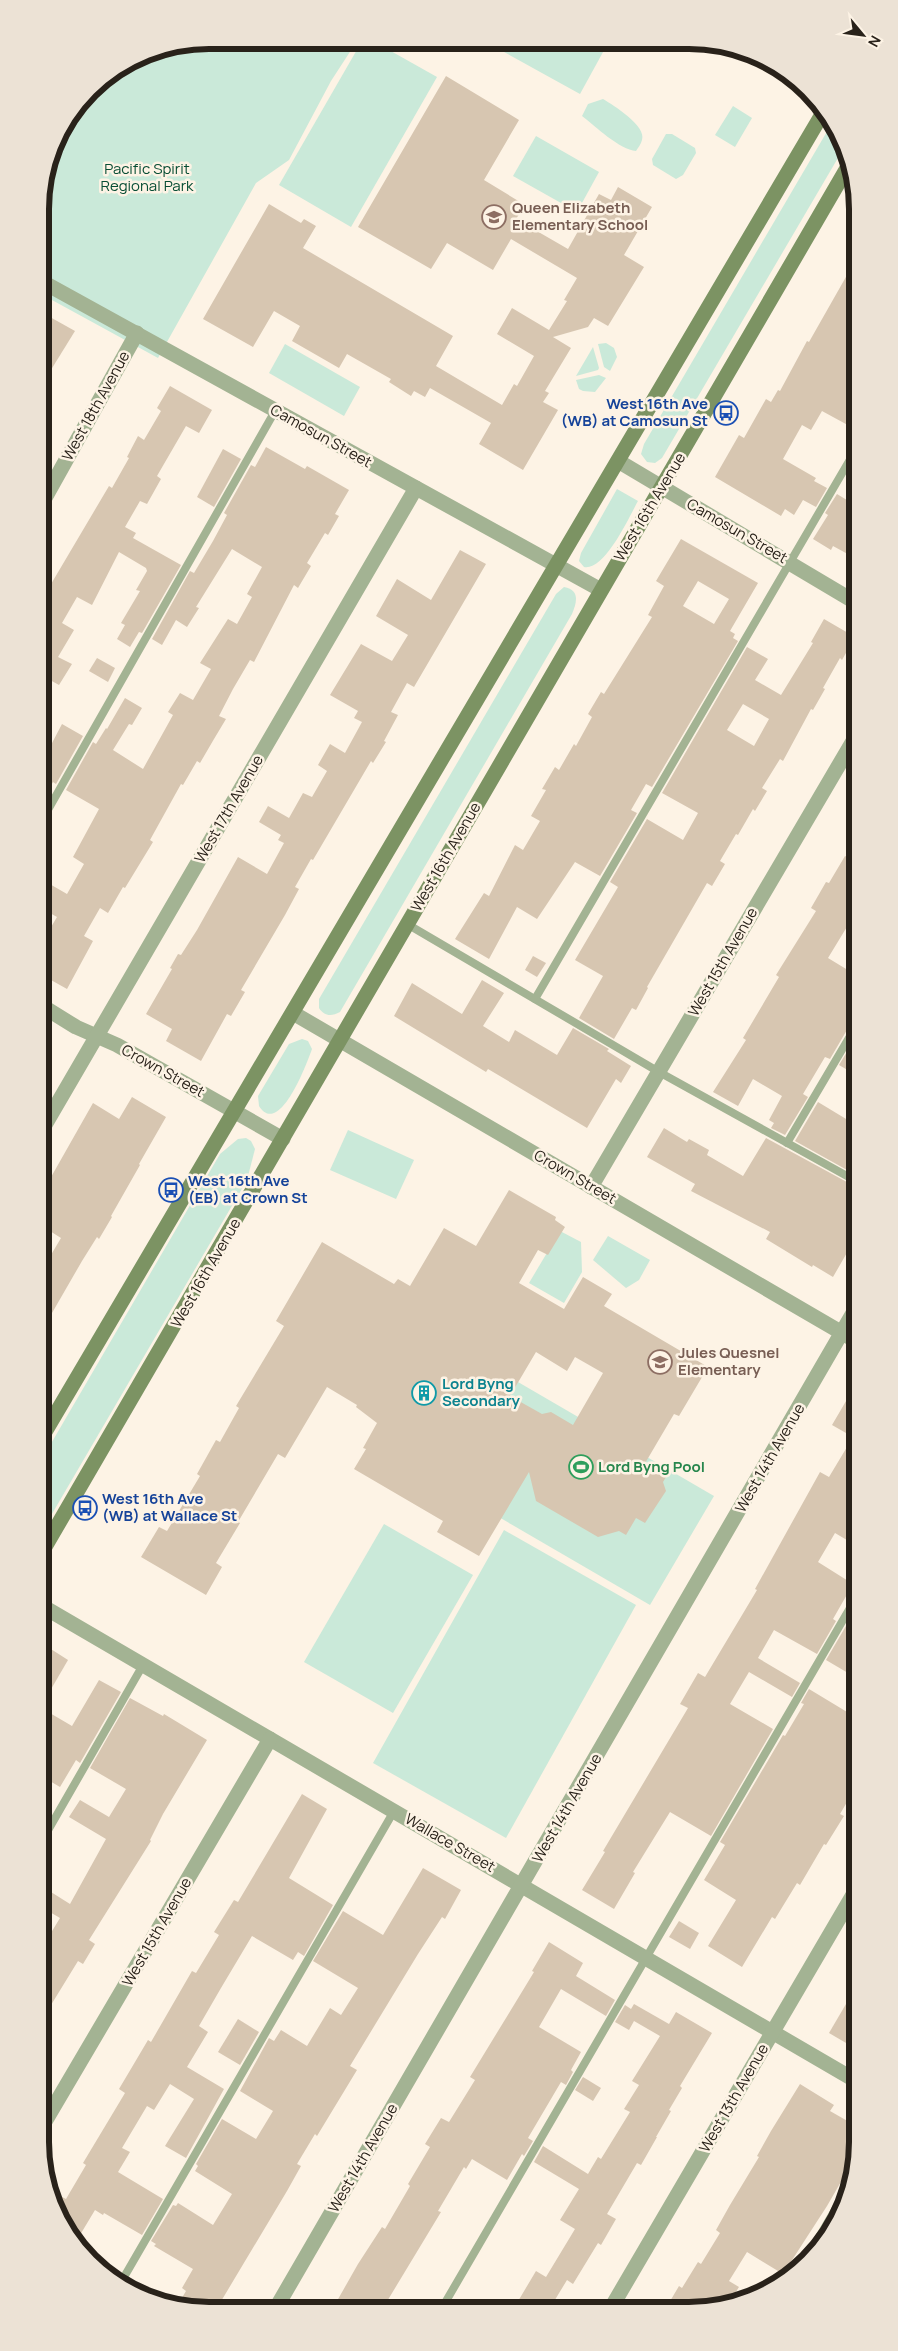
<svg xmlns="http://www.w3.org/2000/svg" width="898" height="2351" viewBox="0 0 898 2351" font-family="Manrope,sans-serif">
<rect width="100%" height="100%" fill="#fdf3e5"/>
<g fill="#cae9d9">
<polygon points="209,40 357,41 331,81 289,160 256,183 158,358 41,294 40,198 58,134 97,82 145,53"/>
<polygon points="362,41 373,41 437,77 351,227 279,185"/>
<polygon points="486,42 608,43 580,94"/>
<path d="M603 99C613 105 647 126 642 140 641 144 638 148 636 151 620 150 595 126 582 116L588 104Z"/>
<polygon points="733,106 752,118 735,147 715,135"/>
<polygon points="832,123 840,134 845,146 662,458 655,463 647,462 641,454 644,444"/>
<polygon points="666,134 672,134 695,148 696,153 683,175 676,179 653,165 652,159"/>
<polygon points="536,136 599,172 577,212 513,176"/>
<polygon points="606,343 614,348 617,357 610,371 604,367 598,344"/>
<polygon points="285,344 360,387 344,416 269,373"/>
<polygon points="593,347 599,368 598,370 576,376"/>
<polygon points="599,375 606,378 595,392 583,391 579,389 576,380"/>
<path d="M617 489 638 501C629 517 605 571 584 567L579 561 581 553Z"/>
<path d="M564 587C580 590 577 602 572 614L340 1012C331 1017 324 1016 319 1008V999L556 594Z"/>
<path d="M302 1039 308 1041 312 1049C307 1063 279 1138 259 1106L258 1096 289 1044Z"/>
<polygon points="348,1130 414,1160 396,1199 330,1170"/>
<polygon points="246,1138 251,1141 255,1149 247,1180 42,1531 42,1459 220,1154 238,1139"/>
<polygon points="560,1231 581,1242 582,1272 564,1303 529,1283"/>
<polygon points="608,1236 650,1260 639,1280 626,1288 593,1260"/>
<polygon points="518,1382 714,1496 650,1605 454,1491"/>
<polygon points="384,1524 473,1575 393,1713 304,1662"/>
<polygon points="504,1530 636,1605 506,1838 373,1763"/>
</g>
<g fill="#d7c6b1" fill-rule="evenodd">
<polygon points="446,76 519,120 484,180 525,205 516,219 568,249 599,194 611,200 618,187 652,207 624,255 644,267 608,326 594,318 588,327 553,337 571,348 545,391 549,393 543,402 558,410 523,470 479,444 491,423 430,388 425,397 414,391 411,396 389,382 391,379 347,354 339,368 292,341 300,326 274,311 253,347 203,319 269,204 301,223 304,219 316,226 303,248 453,336 436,366 502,405 514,384 517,386 534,356 497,334 512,308 549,330 567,301 564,300 577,278 511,239 493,270 447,243 431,269 358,227"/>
<polygon points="855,261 855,429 822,411 811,430 802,425 783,459 816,478 814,481 827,488 816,507 803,500 794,515 785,509 781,516 715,477 739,435 744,438 766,399 771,402 778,390 780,391 807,341 809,342"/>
<polygon points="41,312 75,331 41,386"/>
<polygon points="170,386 212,410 199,433 186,426 157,476 161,479 147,504 140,501 125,527 136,533 133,538 181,565 142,633 139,632 130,647 117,639 125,625 121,623 140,591 136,590 147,571 146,568 119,552 92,605 77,597 62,623 74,630 58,657 72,664 59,685 41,675 41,601 109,486 112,488 129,458 127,457 138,436 144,440 161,411 157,408"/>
<polygon points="266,447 305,469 307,466 349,490 335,514 339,516 328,535 325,533 307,563 311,566 298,588 294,585 254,662 250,660 233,689 219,716 226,719 214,739 200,763 197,761 183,785 181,784 150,840 153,842 125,888 123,887 108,913 100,908 84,936 93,941 67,989 42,975 41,944 57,917 41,908 41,879 67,894 84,864 73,857 99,809 66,790 93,742 96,744 106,728 107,729 125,698 142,708 132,725 129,724 113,750 143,769 173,715 168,712 180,693 193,700 211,669 200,663 228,619 237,624 252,597 247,594 262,567 232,549 196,607 199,608 187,627 176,620 162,645 152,639 190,571 194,573 213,541 227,515 224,513 251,465 255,467"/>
<polygon points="223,449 241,459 214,507 197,497"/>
<polygon points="837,494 855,505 855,558 833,546 831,550 813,539 828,515 825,513"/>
<path d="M681 539 758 583 730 631 735 634 733 638 738 641 652 787 646 784 631 810 637 813 600 876 575 862 537 919 517 907 489 959 455 939 484 893 489 896 515 845 523 850 540 821 531 816 546 790 542 789 555 767 559 770 574 744 576 746 592 717 588 714 601 692 604 694 652 617 648 615 664 586 656 581ZM698 581 729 599 714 624 683 606Z"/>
<polygon points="460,550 486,564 414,687 407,683 391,712 398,715 384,741 386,742 373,763 371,761 313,860 311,859 295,887 299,889 285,915 241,990 245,992 231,1016 227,1014 201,1061 166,1041 172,1029 146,1014 172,969 170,968 178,954 181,955 197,930 238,857 267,874 284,843 278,840 281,835 259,822 268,806 289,818 303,793 312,797 327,771 318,765 330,744 345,753 362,722 354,718 358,711 330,695 361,644 392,661 408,635 376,616 397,579 431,600"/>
<path d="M824 619 855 637 842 660 840 658 823 688 825 689 813 710 811 709 783 761 780 759 762 788 767 791 755 811 753 809 738 835 736 834 720 861 725 864 712 886 707 883 647 987 648 988 636 1010 632 1008 614 1039 579 1018 603 976 575 960 618 887 610 882 647 819 683 840 698 813 662 793 747 647 768 659 755 680 781 695 813 643 811 642ZM743 704 769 719 754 746 727 730Z"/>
<polygon points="97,658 115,668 108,682 89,671"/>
<polygon points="62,724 83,736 56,784 53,782 41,803 41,764"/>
<polygon points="845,856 856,862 856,912 828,958 856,975 856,1020 851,1023 830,1059 825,1057 803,1094 808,1097 785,1135 771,1128 774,1123 769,1120 782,1096 753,1079 738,1106 713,1092 746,1040 743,1038 779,977 776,975 816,911 811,908 826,882 829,883"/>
<polygon points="533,956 546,963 537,977 525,970"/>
<polygon points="482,980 504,993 483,1026 509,1042 515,1030 557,1055 573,1028 609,1049 607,1051 631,1066 621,1083 616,1079 587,1128 488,1069 486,1072 394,1016 412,983 462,1014"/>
<polygon points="856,1037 856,1075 839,1065"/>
<polygon points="132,1097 166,1117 139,1164 140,1165 111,1216 112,1217 99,1239 97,1237 82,1261 52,1313 42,1307 42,1270 61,1238 42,1226 42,1193 93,1103 119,1119"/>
<polygon points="818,1102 856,1125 856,1175 795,1141"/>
<polygon points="664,1128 687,1142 689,1139 709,1150 707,1155 743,1176 766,1138 856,1187 856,1237 833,1277 813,1265 812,1267 766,1239 770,1232 691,1191 695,1184 647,1157"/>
<path d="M509 1190 556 1217 555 1220 565 1227 548 1255 538 1250 519 1283 564 1309 583 1277 612 1294 604 1306 708 1367 679 1416 674 1414 644 1465 666 1477 663 1482 666 1491 645 1523 636 1518 626 1535 619 1531 598 1537 536 1501 529 1472 479 1556 437 1532 443 1521 354 1469 366 1449 363 1448 377 1423 356 1407 357 1405 327 1387 285 1458 278 1454 238 1522 240 1523 216 1563 222 1567 206 1595 141 1557 159 1527 167 1531 200 1476 197 1474 216 1440 220 1442 239 1408 236 1406 284 1326 276 1321 322 1242 394 1284 398 1279 410 1286 444 1228 476 1246ZM536 1352 567 1371 575 1357 603 1373 573 1425 551 1412 542 1414 510 1396Z"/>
<polygon points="856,1384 857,1474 848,1489 855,1493 857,1497 857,1546 835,1533 818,1562 853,1584 833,1619 836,1621 817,1654 774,1630 758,1658 800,1683 792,1697 749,1672 730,1704 773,1729 711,1836 670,1812 633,1872 635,1873 614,1909 582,1890 605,1852 603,1851 688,1708 680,1704 698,1673 705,1677 757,1590 755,1589 820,1472 829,1477 853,1437 832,1425"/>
<polygon points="846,1626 857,1633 857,1659 848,1673 826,1660"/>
<polygon points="43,1644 68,1660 43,1703"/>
<polygon points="99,1680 121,1692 80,1763 76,1760 60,1787 43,1777 43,1709 72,1726"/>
<polygon points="809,1689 857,1718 857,1785 840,1814 844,1816 826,1845 824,1844 800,1885 797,1883 775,1919 772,1917 742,1967 708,1946 736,1900 704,1880 725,1845 720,1842 783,1735 785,1736 804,1704 801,1703"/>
<polygon points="130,1698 163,1716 164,1714 207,1740 163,1814 150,1840 151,1841 89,1940 95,1944 83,1964 78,1961 43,2018 43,1946 60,1918 43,1908 43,1887 70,1904 106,1839 69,1817 80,1800 109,1817 126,1789 90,1768"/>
<polygon points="302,1794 327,1809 289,1878 333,1905 304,1956 298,1952 293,1960 252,1936 221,1988 199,2026 208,2032 187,2067 224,2089 186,2158 165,2146 194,2099 170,2084 154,2110 147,2106 122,2148 130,2152 118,2172 163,2199 142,2235 104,2213 103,2215 95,2210 80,2235 76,2233 72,2239 62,2226 55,2206 60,2196 66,2199 86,2165 83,2163 125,2093 119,2089 135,2062 148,2040 151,2042 192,1971 196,1973 219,1935 214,1932 234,1900 238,1902"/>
<polygon points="423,1868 461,1890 445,1919 442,1917 418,1954 350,2066 357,2070 317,2136 315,2134 297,2164 301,2166 287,2191 217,2308 176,2308 186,2291 182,2288 193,2269 154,2246 156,2244 151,2241 173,2205 176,2206 178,2203 213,2225 232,2194 195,2171 198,2166 196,2164 222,2119 256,2139 273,2111 240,2091 269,2038 274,2041 281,2030 307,2046 330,2008 341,2015 358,1988 313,1961 343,1911 383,1935"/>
<polygon points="679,1921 699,1933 690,1949 669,1937"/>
<polygon points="549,1942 583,1963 576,1976 615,2000 606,2016 561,1989 539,2027 581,2052 571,2070 573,2072 566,2085 561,2082 528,2138 533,2141 524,2156 522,2154 507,2180 472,2159 466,2169 464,2167 438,2211 441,2212 383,2308 333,2308 358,2264 382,2227 385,2229 410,2186 408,2184 430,2147 425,2144 441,2118 449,2122 475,2080 470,2077 534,1972 532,1971"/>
<polygon points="634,2004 669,2024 676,2012 712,2033 680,2086 682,2088 669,2110 671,2111 656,2137 657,2137 641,2165 637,2163 607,2214 616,2219 601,2245 598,2243 573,2284 567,2280 550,2308 514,2308 536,2271 546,2277 575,2229 560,2220 579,2189 534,2162 543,2146 588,2174 598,2157 601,2159 630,2112 624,2109 639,2085 632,2081 660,2036 634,2021 629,2030 615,2022 625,2005 631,2009"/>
<polygon points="846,2004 857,2011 858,2050 829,2033"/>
<polygon points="238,2019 259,2032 240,2065 218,2052"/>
<polygon points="583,2077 601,2088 593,2101 575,2090"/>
<polygon points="800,2084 834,2105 830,2111 858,2127 857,2154 827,2206 783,2274 747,2252 729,2281 739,2287 727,2306 722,2308 666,2308 679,2286 682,2288 698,2262 701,2264 720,2233 716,2230 730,2205 759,2157 757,2156 771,2131"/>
</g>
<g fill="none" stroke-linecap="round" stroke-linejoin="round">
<g stroke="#a3b393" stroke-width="8">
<polyline points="41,822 275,411"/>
<polyline points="407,924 659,1072 856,1181"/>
<polyline points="535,999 855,451"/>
<polyline points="787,1143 856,1026"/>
<polyline points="43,1839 143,1665"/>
<polyline points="804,2263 850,2184"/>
<polyline points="120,2284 394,1811"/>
<polyline points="442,2308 857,1596"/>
</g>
<g stroke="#a3b393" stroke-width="15">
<polyline points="41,281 601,590"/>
<polyline points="618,461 855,602"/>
<polyline points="41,505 137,333"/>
<polyline points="42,1006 76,1027 117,1045 283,1139"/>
<polyline points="293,1013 856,1341"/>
<polyline points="42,1130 416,488"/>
<polyline points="591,1187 856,736"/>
<polyline points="42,1606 858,2082"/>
<polyline points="43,2125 270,1739"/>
<polyline points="276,2308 856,1308"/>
<polyline points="611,2308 857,1888"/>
</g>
<g stroke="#7c9363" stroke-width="15">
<polyline points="42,1437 824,111"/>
<polyline points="42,1552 850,163"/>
</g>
</g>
<defs>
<g id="school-ring" transform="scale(1.25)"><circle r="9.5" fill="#fdf3e5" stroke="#8d6e63" stroke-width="1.5"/><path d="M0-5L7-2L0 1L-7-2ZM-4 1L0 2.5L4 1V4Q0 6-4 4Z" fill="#8d6e63"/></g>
<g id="bus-ring" transform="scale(1.25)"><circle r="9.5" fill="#fdf3e5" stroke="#1a4fb4" stroke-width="1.5"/><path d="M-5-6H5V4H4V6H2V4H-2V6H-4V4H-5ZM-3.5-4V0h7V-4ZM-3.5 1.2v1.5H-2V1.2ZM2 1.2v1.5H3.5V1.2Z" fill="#1a4fb4"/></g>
<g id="building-ring" transform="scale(1.25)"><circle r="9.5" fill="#fdf3e5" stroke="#0f9aa8" stroke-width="1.5"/><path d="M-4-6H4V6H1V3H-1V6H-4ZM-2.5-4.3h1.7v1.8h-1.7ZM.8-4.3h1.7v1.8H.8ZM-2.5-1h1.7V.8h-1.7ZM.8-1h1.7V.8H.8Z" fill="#0f9aa8"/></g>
<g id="stadium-ring" transform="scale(1.25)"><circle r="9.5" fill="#fdf3e5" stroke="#2e9e5b" stroke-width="1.5"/><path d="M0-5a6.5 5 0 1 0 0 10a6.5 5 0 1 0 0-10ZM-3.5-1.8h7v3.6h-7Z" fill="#2e9e5b"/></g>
</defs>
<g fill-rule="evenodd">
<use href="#school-ring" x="494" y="217"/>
<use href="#bus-ring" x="726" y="413"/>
<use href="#bus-ring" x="171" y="1190"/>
<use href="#school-ring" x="660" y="1362"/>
<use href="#building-ring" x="424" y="1393"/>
<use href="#stadium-ring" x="581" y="1467"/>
<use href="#bus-ring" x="85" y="1508"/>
</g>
<g text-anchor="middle" stroke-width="5" stroke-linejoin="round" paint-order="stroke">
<g font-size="15" fill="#074d34" stroke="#fdf3e5">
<text x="147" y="174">Pacific Spirit<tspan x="147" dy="17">Regional Park</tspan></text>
</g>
<g font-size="15" font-weight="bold" fill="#785e54" stroke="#fdf3e5" text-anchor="start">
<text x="512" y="213">Queen Elizabeth<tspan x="512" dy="17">Elementary School</tspan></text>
<text x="678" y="1358">Jules Quesnel<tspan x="678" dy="17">Elementary</tspan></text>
</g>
<g font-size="15" font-weight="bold" fill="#164399" stroke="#fdf3e5" text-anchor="start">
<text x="708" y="409" text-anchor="end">West 16th Ave<tspan x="708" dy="17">(WB) at Camosun St</tspan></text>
<text x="188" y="1186">West 16th Ave<tspan x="188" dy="17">(EB) at Crown St</tspan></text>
<text x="102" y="1504">West 16th Ave<tspan x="102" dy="17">(WB) at Wallace St</tspan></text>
</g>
<g font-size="15" fill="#29221a" stroke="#fdf3e5">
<text transform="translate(96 406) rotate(-61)" y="5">West 18th Avenue</text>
<text transform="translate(321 436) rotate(29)" y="5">Camosun Street</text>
<text transform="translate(650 507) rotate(-59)" y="5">West 16th Avenue</text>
<text transform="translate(737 531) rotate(30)" y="5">Camosun Street</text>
<text transform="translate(229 809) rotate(-60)" y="5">West 17th Avenue</text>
<text transform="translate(446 857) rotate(-60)" y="5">West 16th Avenue</text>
<text transform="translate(723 962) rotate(-60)" y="5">West 15th Avenue</text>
<text transform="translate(163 1071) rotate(29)" y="5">Crown Street</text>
<text transform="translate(575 1177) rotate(30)" y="5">Crown Street</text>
<text transform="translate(206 1273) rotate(-60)" y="5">West 16th Avenue</text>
<text transform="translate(770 1458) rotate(-60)" y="5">West 14th Avenue</text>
<text transform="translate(567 1808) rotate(-60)" y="5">West 14th Avenue</text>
<text transform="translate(450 1843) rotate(30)" y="5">Wallace Street</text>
<text transform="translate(157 1932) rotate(-60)" y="5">West 15th Avenue</text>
<text transform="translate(734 2098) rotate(-60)" y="5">West 13th Avenue</text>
<text transform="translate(363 2158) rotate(-60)" y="5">West 14th Avenue</text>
</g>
<g font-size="15" font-weight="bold" fill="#0d838f" stroke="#fdf3e5" text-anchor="start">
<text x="442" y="1389">Lord Byng<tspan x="442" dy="17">Secondary</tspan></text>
</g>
<g font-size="15" font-weight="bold" fill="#27864d" stroke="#fdf3e5" text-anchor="start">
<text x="598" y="1472">Lord Byng Pool</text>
</g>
</g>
<path d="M0 0H898V2351H0ZM209 49H689A160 160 0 0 1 849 209V2142A160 160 0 0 1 689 2302H209A160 160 0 0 1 49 2142V209A160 160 0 0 1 209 49Z" fill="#ece2d5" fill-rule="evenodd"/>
<path fill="none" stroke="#29221a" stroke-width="6" d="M209 49H689A160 160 0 0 1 849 209V2142A160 160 0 0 1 689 2302H209A160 160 0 0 1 49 2142V209A160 160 0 0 1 209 49Z"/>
<g transform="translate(863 35) rotate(119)" stroke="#fdf3e5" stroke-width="4" paint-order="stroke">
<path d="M0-4L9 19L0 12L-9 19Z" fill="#29221a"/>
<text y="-8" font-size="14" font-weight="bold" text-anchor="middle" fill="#29221a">N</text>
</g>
</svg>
